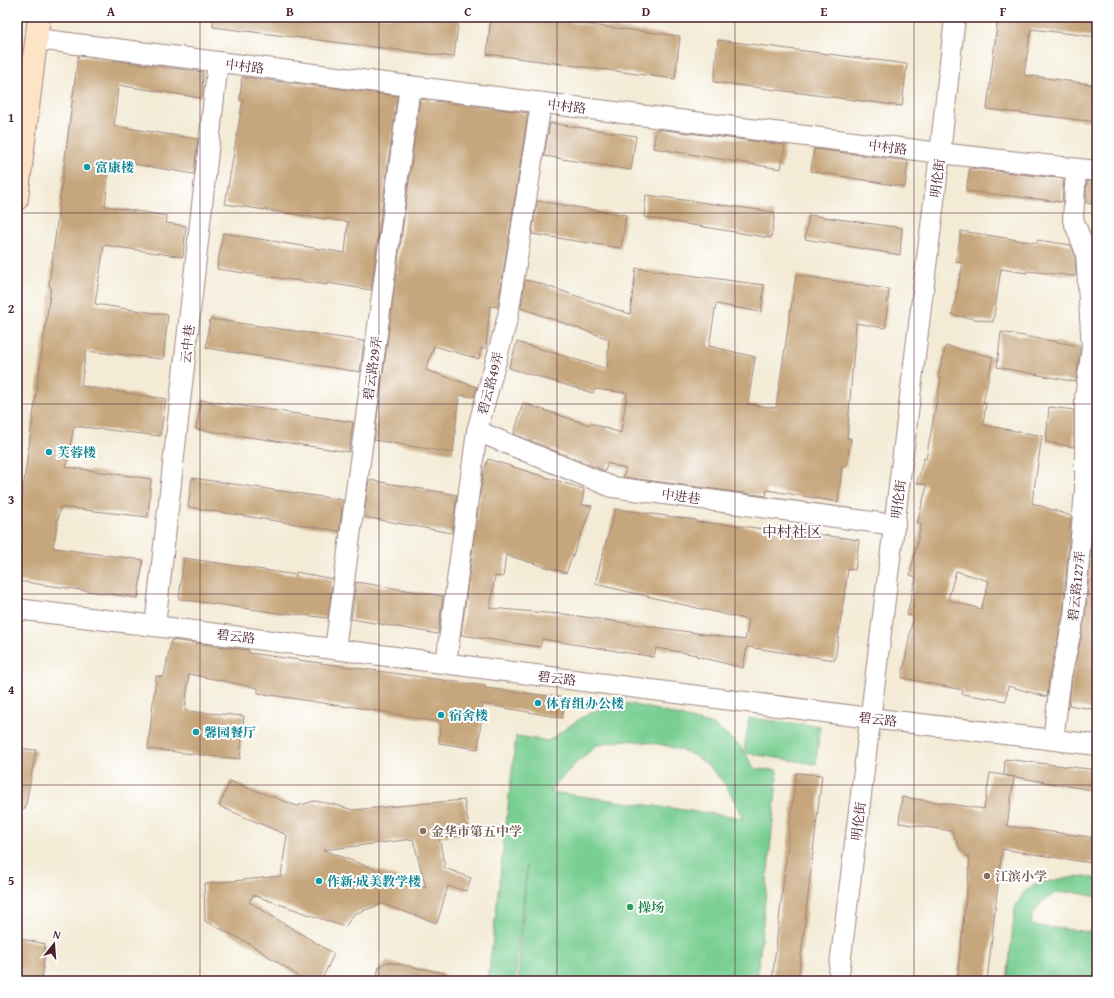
<svg xmlns="http://www.w3.org/2000/svg" width="1114" height="998" viewBox="0 0 1114 998" font-family="'Gentium Book Plus','Noto Serif SC',serif">
<rect width="100%" height="100%" fill="#fff"/>
<filter id="ink" filterUnits="userSpaceOnUse"><feTurbulence type="fractalNoise" baseFrequency=".025" numOctaves="2"/><feDisplacementMap in="SourceGraphic" scale="8" xChannelSelector="R" yChannelSelector="G"/><feConvolveMatrix kernelMatrix="1 2 1 2 8 2 1 2 1" color-interpolation-filters="sRGB"/></filter>
<filter id="wash" filterUnits="userSpaceOnUse"><feTurbulence type="fractalNoise" baseFrequency=".012" numOctaves="4" result="noise"/><feDisplacementMap in="SourceGraphic" scale="16" xChannelSelector="R" yChannelSelector="G"/><feGaussianBlur stdDeviation="0.9" result="paint"/><feColorMatrix in="noise" values="0 0 0 0 0 0 0 0 0 0 0 0 0 0 0 0 0 1.4 0 .05"/><feComposite in="paint" operator="in"/></filter>
<g filter="url(#wash)">
<rect width="100%" height="100%" fill="#f3ebd5"/>
<g fill="#79cf92" stroke="#62775e" fill-rule="evenodd">
<path d="M624 703 649 708 713 725 740 746 744 752 749 718 820 726 816 764 745 753 755 769 778 770 757 981H518L527 866 515 981H488L516 736 548 741 581 718 602 708ZM626 740C647 742 666 744 686 752 689 754 694 755 697 757 719 771 732 795 743 818L550 792 557 783 572 767 597 745Z"/>
<path d="M1085 876 1097 879V897C1087 895 1077 892 1066 892 1053 892 1040 901 1034 913 1032 916 1031 921 1030 925L1097 933V981H1007L1015 908 1024 892 1037 883 1051 881 1066 878Z"/>
</g>
<g id="blocks">
<g fill="#c6a67c" fill-rule="evenodd">
<polygon points="213,17 459,17 454,57 213,27"/>
<polygon points="491,17 524,17 680,36 675,79 487,54"/>
<polygon points="998,17 1097,17 1097,37 1031,29 1024,75 1097,85 1097,122 987,109"/>
<polygon points="718,40 907,64 902,106 714,82"/>
<polygon points="78,56 203,72 202,98 118,85 114,126 198,139 194,174 110,160 105,206 167,216 166,223 186,226 183,257 104,245 95,304 168,315 163,359 86,351 81,386 166,399 160,436 74,426 66,467 151,479 148,517 60,507 53,548 143,560 138,598 17,581 17,532 51,287 49,286"/>
<polygon points="242,77 397,96 371,290 327,283 327,285 217,269 223,233 345,253 348,222 225,204 243,100 240,100"/>
<polygon points="420,99 528,113 498,307 490,306 486,348 481,348 479,359 434,346 426,370 477,387 474,397 459,395 453,453 374,440"/>
<polygon points="550,123 636,136 631,170 544,156"/>
<polygon points="656,129 785,145 781,169 653,148"/>
<polygon points="814,149 908,161 905,187 811,171"/>
<polygon points="970,168 1064,179 1062,202 966,191"/>
<polygon points="1087,181 1097,182 1097,204 1086,203"/>
<polygon points="646,195 775,212 771,238 644,217"/>
<polygon points="537,201 626,215 621,248 532,234"/>
<polygon points="809,215 902,228 900,255 805,239"/>
<polygon points="961,231 1037,243 1037,240 1071,245 1075,255 1076,275 1075,276 1027,271 1027,273 1001,269 993,322 952,315 963,263 956,262"/>
<polygon points="636,268 764,285 761,312 716,304 709,346 755,357 748,404 776,408 796,275 889,289 885,328 856,323 847,438 851,439 846,467 842,466 838,502 767,490 766,496 623,477 626,469 608,463 605,471 514,434 523,403 589,425 590,423 621,433 627,393 595,389 593,393 509,368 517,342 607,369 609,339 521,308 525,280 535,282 630,314"/>
<polygon points="210,319 364,341 360,372 206,348"/>
<polygon points="1001,332 1080,346 1076,382 997,367"/>
<path d="M946 346 993 357 983 402 986 403 983 425 1042 436 1032 503 1071 516 1063 615 1050 674 1047 697 1008 686 1006 701 962 694 963 690 902 678 913 616 907 615 916 577 910 575 921 525 917 524 927 485 917 483 924 458 926 459 941 378 938 377ZM956 571 989 581 981 609 948 600Z"/>
<polygon points="201,400 353,422 349,452 196,429"/>
<polygon points="1049,407 1074,410 1074,447 1046,442"/>
<polygon points="488,459 584,489 582,505 592,506 566,573 506,555 503,577 495,576 490,608 557,614 557,613 745,640 749,620 595,584 615,509 696,520 696,522 734,525 793,533 794,531 859,540 855,570 848,569 835,660 747,647 743,668 696,656 697,655 656,648 654,657 542,639 540,647 461,635 483,474"/>
<polygon points="192,478 343,500 339,531 188,507"/>
<polygon points="369,480 457,495 452,533 364,517"/>
<polygon points="1094,523 1097,524 1097,710 1069,705 1072,678 1085,618"/>
<polygon points="184,558 296,575 296,572 333,579 328,618 286,613 286,614 179,599"/>
<polygon points="356,582 443,596 438,634 351,619"/>
<polygon points="171,640 249,650 249,653 485,686 485,688 566,698 562,718 483,704 478,749 439,743 440,722 349,706 349,707 258,693 258,688 189,674 185,711 244,716 240,759 148,749 156,676 164,677"/>
<polygon points="17,748 36,750 25,809 17,808"/>
<polygon points="1005,759 1097,770 1097,791 1004,775"/>
<polygon points="796,773 822,775 798,981 772,981"/>
<polygon points="990,773 1014,777 1007,826 1097,838 1097,864 1002,849 987,981 957,981 970,859 960,848 952,831 899,823 902,797 984,809"/>
<path d="M230 781 297 806 314 801 332 804 353 810 464 800 470 833 439 837 445 868 471 878 466 891 448 886 437 923 382 904 354 914 345 927 253 895 249 902 334 954 321 981H302L295 974 250 944 205 921 204 884 281 876 287 835 219 806ZM413 839 426 888 323 850Z"/>
<polygon points="17,938 45,944 42,981 17,981"/>
<polygon points="387,962 444,973 443,981 376,981 379,967"/>
</g>
</g>
</g>
<g filter="url(#ink)">
<use href="#blocks" fill-opacity="0" stroke="#9e8580" stroke-width="1"/>
<g fill="none" stroke-linecap="round" stroke-linejoin="round">
<g stroke="#9e8580" stroke-width="22">
<g id="minor">
<polyline points="37,39 940,153 1097,171"/>
<polyline points="477,431 612,487 895,525"/>
<polyline points="17,609 155,626 870,718 1097,745"/>
<polyline points="155,626 218,62"/>
<polyline points="335,649 410,86"/>
<polyline points="446,663 477,431 508,316 541,103"/>
<polyline points="1053,740 1061,676 1074,617 1085,491 1085,398 1092,348 1086,253 1073,219 1076,169"/>
<polyline points="838,981 940,153 955,17"/>
</g>
</g>
<g stroke="#9e8580" stroke-width="24">
<polyline id="secondary" points="17,199 39,17"/>
</g>
<use href="#minor" stroke="#fff" stroke-width="20"/>
<use href="#secondary" stroke="#fee4c6" stroke-width="22"/>
</g>
</g>
<path fill="none" stroke="#4a1f2b" stroke-width="1" stroke-opacity="0.55" d="M200 17V981M379 17V981M557 17V981M735 17V981M914 17V981M17 213H1097M17 404H1097M17 594H1097M17 785H1097"/>
<g fill="#0f9aa8" stroke="#fff" stroke-width="1.5">
<circle cx="87" cy="167" r="4"/>
<circle cx="49" cy="452" r="4"/>
<circle cx="538" cy="703" r="4"/>
<circle cx="441" cy="715" r="4"/>
<circle cx="196" cy="732" r="4"/>
<circle cx="319" cy="881" r="4"/>
</g>
<g fill="#8d6e63" stroke="#fff" stroke-width="1.5">
<circle cx="423" cy="831" r="4"/>
<circle cx="987" cy="876" r="4"/>
</g>
<circle fill="#2e9e5b" stroke="#fff" stroke-width="1.5" cx="630" cy="907" r="4"/>
<g text-anchor="middle" stroke-width="4" stroke-linejoin="round" paint-order="stroke">
<g font-size="13" fill="#4a1f2b" stroke="#fff">
<text transform="translate(245 66) rotate(7)" y="5">中村路</text>
<text transform="translate(567 106) rotate(7)" y="5">中村路</text>
<text transform="translate(888 147) rotate(7)" y="5">中村路</text>
<text transform="translate(937 178) rotate(-83)" y="5">明伦街</text>
<text transform="translate(187 344) rotate(-84)" y="5">云中巷</text>
<text transform="translate(372 368) rotate(-82)" y="5">碧云路29弄</text>
<text transform="translate(490 383) rotate(-75)" y="5">碧云路49弄</text>
<text transform="translate(681 496) rotate(8)" y="5">中进巷</text>
<text transform="translate(898 499) rotate(-83)" y="5">明伦街</text>
<text transform="translate(1076 586) rotate(-84)" y="5">碧云路127弄</text>
<text transform="translate(236 636) rotate(7)" y="5">碧云路</text>
<text transform="translate(557 678) rotate(7)" y="5">碧云路</text>
<text transform="translate(878 719) rotate(7)" y="5">碧云路</text>
<text transform="translate(858 821) rotate(-83)" y="5">明伦街</text>
</g>
<g font-size="13" font-weight="bold" fill="#0d838f" stroke="#fff" text-anchor="start">
<text x="95" y="172">富康楼</text>
<text x="57" y="457">芙蓉楼</text>
<text x="546" y="708">体育组办公楼</text>
<text x="449" y="720">宿舍楼</text>
<text x="204" y="737">馨园餐厅</text>
<text x="327" y="886">作新·成美教学楼</text>
</g>
<g font-size="13" font-weight="bold" fill="#785e54" stroke="#fff" text-anchor="start">
<text x="431" y="836">金华市第五中学</text>
<text x="995" y="881">江滨小学</text>
</g>
<g font-size="13" font-weight="bold" fill="#27864d" stroke="#fff" text-anchor="start">
<text x="638" y="912">操场</text>
</g>
<g font-size="15" fill="#4a1f2b" stroke="#fff">
<text x="792" y="537">中村社区</text>
</g>
</g>
<rect width="1114" height="998" fill="none" stroke="#fff" stroke-width="44"/>
<g transform="translate(54 944) rotate(17)" stroke="#ffffff" stroke-width="3" paint-order="stroke">
<path d="M0-3L7 15L0 10L-7 15Z" fill="#4a1f2b"/>
<text y="-6" font-size="11" font-weight="bold" text-anchor="middle" fill="#4a1f2b">N</text>
</g>
<rect x="22" y="22" width="1070" height="954" fill="none" stroke="#4a1f2b" stroke-width="1.5"/>
<g font-size="13" text-anchor="middle" font-weight="bold" fill="#4a1f2b">
<text x="111" y="16">A</text>
<text x="290" y="16">B</text>
<text x="468" y="16">C</text>
<text x="646" y="16">D</text>
<text x="824" y="16">E</text>
<text x="1003" y="16">F</text>
<text x="11" y="122">1</text>
<text x="11" y="313">2</text>
<text x="11" y="504">3</text>
<text x="11" y="694">4</text>
<text x="11" y="885">5</text>
</g>
</svg>
